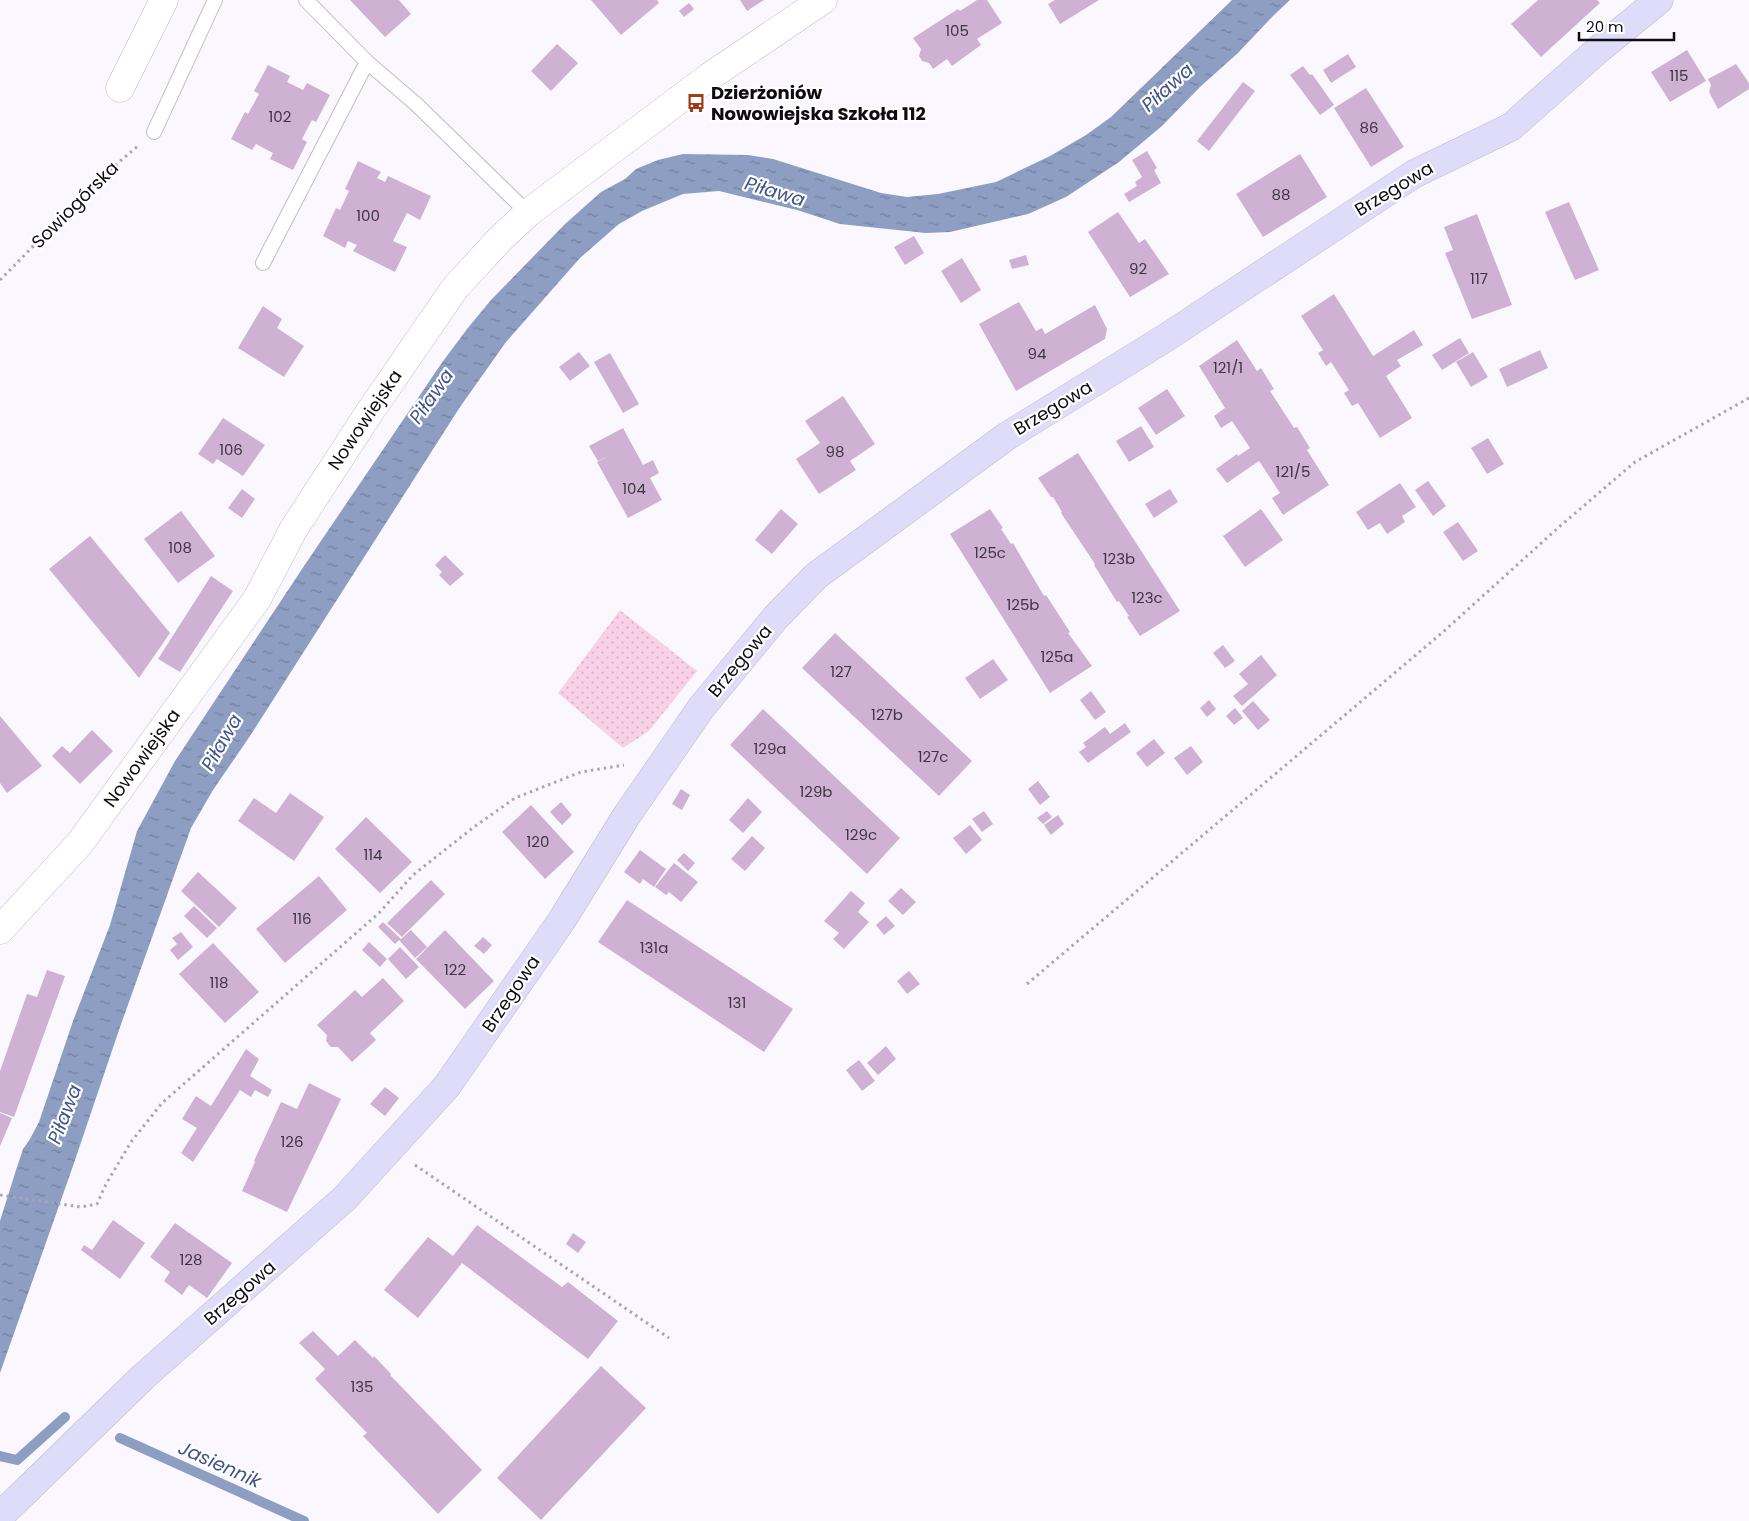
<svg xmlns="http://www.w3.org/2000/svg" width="1749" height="1521" viewBox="0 0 1749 1521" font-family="Poppins,sans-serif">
<defs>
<pattern id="park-dots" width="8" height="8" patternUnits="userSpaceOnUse" patternTransform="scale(1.25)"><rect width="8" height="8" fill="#f8d1e9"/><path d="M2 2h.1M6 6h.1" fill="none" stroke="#d3b2c7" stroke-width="1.8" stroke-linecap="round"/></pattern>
<pattern id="water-ripples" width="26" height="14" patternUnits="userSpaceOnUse" patternTransform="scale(1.25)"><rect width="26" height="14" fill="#8e9ec3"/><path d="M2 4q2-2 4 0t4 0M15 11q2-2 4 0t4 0" fill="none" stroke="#727f9d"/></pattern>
</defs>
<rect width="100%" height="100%" fill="#faf8fe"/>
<polygon fill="url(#park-dots)" points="620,610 697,671 649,731 623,748 558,693"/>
<polygon fill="url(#water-ripples)" points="1232,0 1290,0 1274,15 1238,53 1201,86 1162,126 1119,162 1066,197 1028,214 950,232 926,233 840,224 797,210 719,191 683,194 642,211 619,224 580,258 506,342 460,407 250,736 213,790 191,828 119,1030 73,1166 0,1373 0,1221 17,1167 23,1149 30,1139 39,1122 73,1021 110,925 137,831 175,761 306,563 441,364 467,329 491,300 565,224 601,192 625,179 636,169 658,160 683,154 748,155 773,159 881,193 907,197 938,194 996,182 1050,156 1086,135 1111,117"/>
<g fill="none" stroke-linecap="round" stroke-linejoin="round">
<g stroke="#8e9ec3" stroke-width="10">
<polyline points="120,1438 304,1521"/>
<polyline points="0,1456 17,1460 65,1417"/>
</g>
</g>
<g fill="#cfb1d3">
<polygon points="350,0 399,0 411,14 385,37"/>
<polygon points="591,0 657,0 659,3 621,35"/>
<polygon points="740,0 764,0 747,11"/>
<polygon points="977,0 987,0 1002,23 977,39 981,45 952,66 947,59 933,69 929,63 922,61 919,56 921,49 913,38 958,9 960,11"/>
<polygon points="1055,0 1099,0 1060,24 1048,4"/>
<polygon points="1538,0 1597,0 1600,3 1541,57 1511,24"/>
<polygon points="689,3 694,9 684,17 679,11"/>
<polygon points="557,44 578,63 551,91 531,71"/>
<polygon points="1687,50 1706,81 1670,102 1651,72"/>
<polygon points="1348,54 1356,67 1331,83 1323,70"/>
<polygon points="1736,64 1749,83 1749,89 1718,109 1709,92 1711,85 1708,79"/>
<polygon points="268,65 290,76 287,82 303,90 307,83 330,95 316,122 312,120 302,139 307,142 293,170 270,159 273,153 256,144 252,150 231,139 245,112 248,114 259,94 254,91"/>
<polygon points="1303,66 1310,75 1312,74 1334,105 1320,115 1290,75"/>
<polygon points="1243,82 1255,91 1209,151 1197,141"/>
<polygon points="1366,88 1404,147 1371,167 1334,108"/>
<polygon points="1147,151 1157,168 1154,170 1161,183 1129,202 1124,194 1137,186 1135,182 1142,177 1132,160"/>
<polygon points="1300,154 1327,197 1263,237 1236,194"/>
<polygon points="358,161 381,172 377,178 385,182 388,176 431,196 420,220 407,213 393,241 407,247 395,272 353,251 357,245 348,241 345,248 323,236 336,208 340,210 349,191 345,189"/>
<polygon points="1569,202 1599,270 1575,280 1545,212"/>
<polygon points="1118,212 1139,243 1145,239 1169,274 1130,297 1088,232"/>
<polygon points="1477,214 1512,305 1472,319 1445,253 1453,250 1444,227"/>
<polygon points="914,236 924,253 905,265 894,247"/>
<polygon points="1026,255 1029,265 1012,269 1009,260"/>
<polygon points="962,258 981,290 961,303 941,271"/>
<polygon points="1334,294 1373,356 1414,330 1423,345 1397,360 1401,366 1386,376 1412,418 1380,438 1358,403 1352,406 1344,393 1349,390 1331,362 1326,366 1318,353 1323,350 1301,316"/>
<polygon points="1019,302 1036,331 1042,328 1045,334 1095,305 1107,329 1105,339 1016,391 979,324"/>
<polygon points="263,306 282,319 277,328 304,346 284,377 238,348"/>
<polygon points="1460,338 1469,353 1442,370 1432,355"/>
<polygon points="1237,340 1257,371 1261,368 1274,389 1270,391 1294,428 1297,427 1310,448 1307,450 1329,485 1283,515 1272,498 1280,493 1259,461 1227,483 1216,469 1237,454 1238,456 1250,448 1232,421 1221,428 1214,416 1225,408 1199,366"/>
<polygon points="1540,350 1548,368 1507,387 1499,369"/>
<polygon points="579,352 590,366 570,381 559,367"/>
<polygon points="1473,352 1488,377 1471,387 1456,362"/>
<polygon points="610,353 639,404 623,413 594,362"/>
<polygon points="1167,389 1185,416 1156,435 1138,408"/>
<polygon points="843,396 875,444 850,461 856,470 819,494 796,459 820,443 805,421"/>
<polygon points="223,418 265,445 243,476 217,459 213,464 198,454"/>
<polygon points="1141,426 1154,447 1129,462 1116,441"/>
<polygon points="623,428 643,465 653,460 659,473 650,478 662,500 628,518 597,462 612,454 598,461 589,446"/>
<polygon points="1488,438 1504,464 1487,474 1471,448"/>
<polygon points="1078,453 1180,611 1140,636 1127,617 1129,616 1119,601 1117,602 1094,565 1095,564 1061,513 1062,512 1053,497 1051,497 1038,478"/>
<polygon points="1428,481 1446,506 1433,516 1415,490"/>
<polygon points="1400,483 1416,507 1402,516 1405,522 1387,534 1380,523 1368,530 1356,512"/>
<polygon points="242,489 255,499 242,518 228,508"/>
<polygon points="1170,489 1178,502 1154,518 1145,504"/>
<polygon points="781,509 798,524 772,554 755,540"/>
<polygon points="990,509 1003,528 1001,529 1011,544 1013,543 1044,596 1046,595 1070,632 1068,633 1092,666 1050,693 950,534"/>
<polygon points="1261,509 1283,540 1245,567 1223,536"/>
<polygon points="181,511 215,556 178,583 144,539"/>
<polygon points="1458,522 1478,551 1463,561 1443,532"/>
<polygon points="90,536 170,633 139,678 49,569"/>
<polygon points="445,555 464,574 450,586 439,575 442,572 435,565"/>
<polygon points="211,576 233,591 180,672 158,659"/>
<polygon points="835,633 972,761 939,796 802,668"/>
<polygon points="1223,645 1235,661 1225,668 1213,653"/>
<polygon points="1261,655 1277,675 1242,706 1233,696 1248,684 1239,674"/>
<polygon points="993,659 1008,680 980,699 965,678"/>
<polygon points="1091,691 1106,712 1095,720 1080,700"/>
<polygon points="1209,700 1216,709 1207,717 1200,708"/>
<polygon points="1253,701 1270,720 1258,730 1242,711"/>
<polygon points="1235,708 1243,718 1234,725 1226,716"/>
<polygon points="763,709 900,838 867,874 730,745"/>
<polygon points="0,716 42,766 7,793 0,783"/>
<polygon points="1125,723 1131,732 1088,763 1079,752 1086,747 1083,743 1105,727 1110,734"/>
<polygon points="92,730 113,751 80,784 52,756 62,746 70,753"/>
<polygon points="1154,739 1165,753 1147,767 1136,753"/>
<polygon points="1191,746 1203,762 1187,775 1174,758"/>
<polygon points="1038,781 1050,797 1040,805 1028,789"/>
<polygon points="681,789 690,795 682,810 672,804"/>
<polygon points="290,793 324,817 294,861 238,821 254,798 276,813"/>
<polygon points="748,798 762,812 743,833 729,820"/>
<polygon points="561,802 572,815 562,825 550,812"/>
<polygon points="531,805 574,852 545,879 502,832"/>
<polygon points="984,811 993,824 982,832 972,819"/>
<polygon points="1047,811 1052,817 1043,824 1037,818"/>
<polygon points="1058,815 1064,824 1051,835 1044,825"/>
<polygon points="366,817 412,862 380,893 335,849"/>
<polygon points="970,825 982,840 966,854 953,838"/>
<polygon points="752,836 765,848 745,871 731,859"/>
<polygon points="640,850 666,869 654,887 643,879 640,884 624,872"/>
<polygon points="684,853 695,863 688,871 677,860"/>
<polygon points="674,863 698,882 681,902 669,892 666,895 655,887"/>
<polygon points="198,872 237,908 219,927 181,891"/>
<polygon points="319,876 347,910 285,963 256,929"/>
<polygon points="431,880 445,894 402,937 387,923"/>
<polygon points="901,888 916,902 903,915 888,901"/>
<polygon points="851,891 865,903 858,912 869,922 844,949 833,939 839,933 824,921"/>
<polygon points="627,900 793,1009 764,1052 598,942"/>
<polygon points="194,906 217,928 207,938 184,916"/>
<polygon points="886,916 895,926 884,935 876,925"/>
<polygon points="383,922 401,939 411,930 427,947 415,958 399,940 395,944 378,927"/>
<polygon points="445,930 494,981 465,1009 416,959"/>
<polygon points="181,932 193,947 178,960 170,950 177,944 172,938"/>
<polygon points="483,937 492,945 484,954 474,946"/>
<polygon points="369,942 387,959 380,967 362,950"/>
<polygon points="213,943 259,992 225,1023 179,974"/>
<polygon points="400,947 419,967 406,979 388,959"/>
<polygon points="47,970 65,976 14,1117 0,1112 0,1071 27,994 37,997"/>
<polygon points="909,971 920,984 907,994 897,981"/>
<polygon points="383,978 404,1001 370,1033 376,1040 352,1062 338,1047 331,1047 326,1041 327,1035 317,1025 355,990 362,997"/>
<polygon points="886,1046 896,1059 878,1075 867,1063"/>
<polygon points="246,1049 259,1059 250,1076 272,1090 268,1097 255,1090 251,1097 240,1090 193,1162 181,1153 197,1128 182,1119 196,1096 211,1106"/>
<polygon points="859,1060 875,1081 862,1091 846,1070"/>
<polygon points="309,1083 341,1099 287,1212 242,1191 255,1162 254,1161 281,1102 297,1109"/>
<polygon points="385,1087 399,1098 385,1116 370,1104"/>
<polygon points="0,1113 12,1118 0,1146"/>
<polygon points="113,1220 145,1243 120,1279 81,1250 84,1245 92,1250"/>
<polygon points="175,1223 232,1263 207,1298 189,1285 182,1295 164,1281 170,1272 150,1257"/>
<polygon points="477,1225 562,1287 568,1282 618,1321 588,1359 462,1263 418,1318 384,1290 428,1237 453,1256"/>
<polygon points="573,1233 586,1242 578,1253 566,1244"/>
<polygon points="313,1331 338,1356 355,1340 373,1358 374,1356 391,1374 390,1375 482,1470 438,1514 363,1436 367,1433 315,1379 325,1369 299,1343"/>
<polygon points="601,1366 646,1408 541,1520 497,1478"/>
</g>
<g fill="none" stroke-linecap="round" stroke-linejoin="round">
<g stroke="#c2bbcb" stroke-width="16">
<g id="lane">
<polyline points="306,0 367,62 416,104 528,213"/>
<polyline points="154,132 215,0"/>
<polyline points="263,263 367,62"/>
</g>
</g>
<g stroke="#c2bbcb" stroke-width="29">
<g id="street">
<polyline points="120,88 164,0"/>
<polyline points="0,930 80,843 257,599 293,530 369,413 455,288 500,239 528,213 709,77 823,0"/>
</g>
</g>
<g stroke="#c2bbcb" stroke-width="29">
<polyline id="secondary" points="0,1516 143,1377 345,1198 447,1086 562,920 627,815 701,708 776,617 816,576 1007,436 1167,337 1414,174 1511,127 1599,49 1659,0"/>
</g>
<g stroke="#aaa8ae" stroke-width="3" stroke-dasharray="2.5 4" stroke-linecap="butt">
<path d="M0 280C45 235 89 186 138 146"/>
<polyline points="1027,984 1443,632 1559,527 1635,462 1749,398"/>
<polyline points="415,1165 669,1338"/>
<polyline points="0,1195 81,1207 97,1204 106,1184 131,1142 162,1103 379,913 413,875 474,827 515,798 581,772 624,765"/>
</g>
<use href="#lane" stroke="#fff" stroke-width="14"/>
<use href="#street" stroke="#fff" stroke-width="28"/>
<use href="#secondary" stroke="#dedcf8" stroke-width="28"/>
</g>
<defs>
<g id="bus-bare" transform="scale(1.5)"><path d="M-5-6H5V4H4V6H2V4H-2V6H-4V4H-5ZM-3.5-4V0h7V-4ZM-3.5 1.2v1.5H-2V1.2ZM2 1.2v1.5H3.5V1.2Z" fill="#a03a17" stroke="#fff" stroke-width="2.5" paint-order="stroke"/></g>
</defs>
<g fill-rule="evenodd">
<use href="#bus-bare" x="696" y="103"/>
</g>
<g text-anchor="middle" stroke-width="4.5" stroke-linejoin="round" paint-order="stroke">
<g font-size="15" fill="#3e3542">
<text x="957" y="36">105</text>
<text x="1679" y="81">115</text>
<text x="280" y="122">102</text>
<text x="1369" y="133">86</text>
<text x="1281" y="200">88</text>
<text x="368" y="221">100</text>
<text x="1138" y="274">92</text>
<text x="1479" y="284">117</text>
<text x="1037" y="359">94</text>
<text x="1228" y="373">121/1</text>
<text x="231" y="455">106</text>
<text x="835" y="457">98</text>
<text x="1293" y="477">121/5</text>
<text x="634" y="494">104</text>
<text x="180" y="553">108</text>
<text x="990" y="558">125c</text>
<text x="1119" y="564">123b</text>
<text x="1147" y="603">123c</text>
<text x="1023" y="610">125b</text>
<text x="1057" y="662">125a</text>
<text x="841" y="677">127</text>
<text x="887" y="720">127b</text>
<text x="770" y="754">129a</text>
<text x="933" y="762">127c</text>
<text x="816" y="797">129b</text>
<text x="861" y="840">129c</text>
<text x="538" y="847">120</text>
<text x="373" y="860">114</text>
<text x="302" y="924">116</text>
<text x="654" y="953">131a</text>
<text x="455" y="975">122</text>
<text x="219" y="988">118</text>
<text x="737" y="1008">131</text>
<text x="292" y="1147">126</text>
<text x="191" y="1265">128</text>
<text x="362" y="1392">135</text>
</g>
<g font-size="18" font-weight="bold" fill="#0e0c11" stroke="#fff" text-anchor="start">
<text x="711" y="99">Dzierżoniów<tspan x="711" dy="21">Nowowiejska Szkoła 112</tspan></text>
</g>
<g font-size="18" fill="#0e0c11" stroke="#fff">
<text transform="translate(1394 189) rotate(-31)" y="6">Brzegowa</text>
<text transform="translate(75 205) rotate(-45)" y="6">Sowiogórska</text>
<text transform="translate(1053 408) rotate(-31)" y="6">Brzegowa</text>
<text transform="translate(365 420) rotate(-56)" y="6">Nowowiejska</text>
<text transform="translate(740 661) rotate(-50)" y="6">Brzegowa</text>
<text transform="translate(142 758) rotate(-54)" y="6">Nowowiejska</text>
<text transform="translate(511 994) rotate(-56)" y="6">Brzegowa</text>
<text transform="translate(240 1293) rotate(-41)" y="6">Brzegowa</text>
</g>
<g font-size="19" font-style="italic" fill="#405487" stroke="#fff">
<text transform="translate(1167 87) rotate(-42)" y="7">Piława</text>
<text transform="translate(775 191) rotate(17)" y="7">Piława</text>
<text transform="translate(431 396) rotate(-55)" y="7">Piława</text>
<text transform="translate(221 742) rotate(-60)" y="7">Piława</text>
<text transform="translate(64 1114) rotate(-69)" y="7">Piława</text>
<text transform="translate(220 1464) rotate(24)" y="7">Jasiennik</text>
</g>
</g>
<path d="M1579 32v8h95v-8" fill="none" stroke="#0e0c11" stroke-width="2.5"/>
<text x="1586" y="32" font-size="15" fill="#0e0c11" stroke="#ffffff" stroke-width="4" paint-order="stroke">20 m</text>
</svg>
